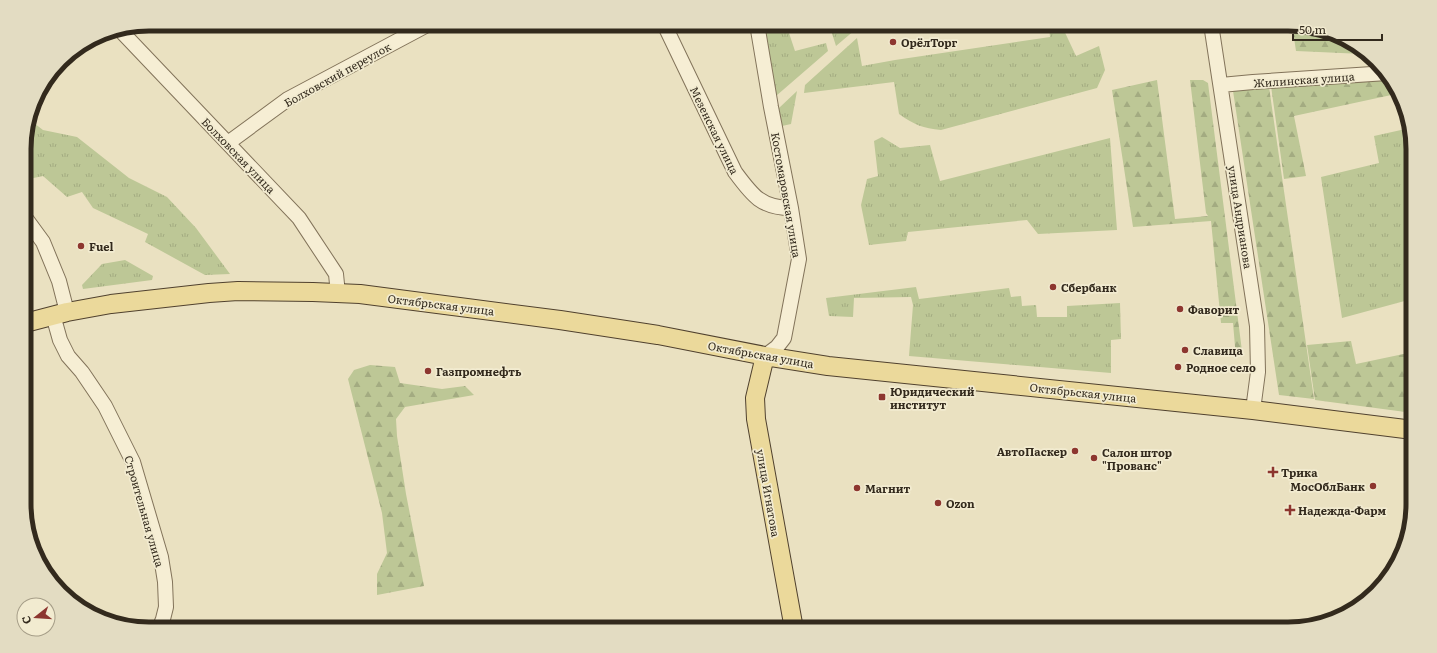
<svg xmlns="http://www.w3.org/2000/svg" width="1437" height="653" viewBox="0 0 1437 653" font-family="Literata,serif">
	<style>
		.grass { fill: url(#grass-tufts) }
		.forest { fill: url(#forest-firs) }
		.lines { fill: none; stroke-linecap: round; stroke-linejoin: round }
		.minor-casing { stroke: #82735a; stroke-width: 16 }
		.major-casing { stroke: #50412e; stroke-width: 20 }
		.minor { stroke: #f6eed4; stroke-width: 14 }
		.major { stroke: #ebd99b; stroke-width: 18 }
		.poi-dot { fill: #8d362f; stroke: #f2ebd0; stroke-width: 1.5 }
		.labels { text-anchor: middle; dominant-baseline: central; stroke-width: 3.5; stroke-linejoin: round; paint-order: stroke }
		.poi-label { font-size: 11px; font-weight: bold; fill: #332a1d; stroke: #f2ebd0; text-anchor: start }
		.street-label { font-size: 11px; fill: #332a1d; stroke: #f2ebd0 }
		.rim { fill: none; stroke: #332a1d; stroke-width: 5 }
	</style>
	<defs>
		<pattern id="grass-tufts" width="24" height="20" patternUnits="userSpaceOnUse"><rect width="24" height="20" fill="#bdc796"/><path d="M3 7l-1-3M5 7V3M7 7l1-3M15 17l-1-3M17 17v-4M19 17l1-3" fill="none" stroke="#a3ab81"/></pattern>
		<pattern id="forest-firs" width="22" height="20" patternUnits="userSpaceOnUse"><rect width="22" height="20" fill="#bdc796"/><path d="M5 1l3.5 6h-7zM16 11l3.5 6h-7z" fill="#a3ab81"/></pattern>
	</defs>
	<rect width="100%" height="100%" fill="#eae1c1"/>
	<!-- grass -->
	<path class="grass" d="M764 24H786L795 51 826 43 828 51 776 96Z
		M829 24H862L836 46Z
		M1049 24H1061L1076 56 1099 46 1105 70 1097 88 941 130C923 128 914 125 899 114L894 82 804 93 805 85 857 38 862 66 895 60 1050 37Z
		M797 91 791 124 782 126 779 108Z
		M30 120 43 130 77 137 129 178 167 197 196 228 230 274 205 275 145 242 148 234 93 208 82 192 67 197 43 176 24 180V141Z
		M1410 128 1412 133V299L1342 318 1321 177 1379 163 1374 136Z
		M882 137 900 148 930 145 940 181 1110 138 1117 230 1038 234 1027 220 908 232 906 241 869 245 861 205 867 179 878 176 874 141Z
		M125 260 153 276 152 280 83 289 82 285 102 264Z
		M916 287 919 299 1009 288 1011 297 1021 296 1022 306 1036 305 1037 317H1067V306L1120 303 1121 339 1111 340V373L909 356 913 305 911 297 854 298 853 317 829 316 826 298Z"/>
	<!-- forest -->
	<path class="forest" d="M1292 25 1336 34 1363 54 1296 51Z
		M1390 79 1396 94 1294 116 1306 176 1284 179 1271 86Z
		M1157 80 1175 219 1208 216 1206 213 1190 80H1203L1208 83 1242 351 1236 358 1233 323H1221L1211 221 1133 227 1112 90Z
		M1269 87 1314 399 1279 395 1233 91Z
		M1351 341 1356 364 1413 352V413L1315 400 1307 345Z
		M370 365 395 367 400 383 442 389 465 386 474 395 405 407 396 419 397 436 406 494 424 586 377 595V574L387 553 382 513 348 379 354 370Z"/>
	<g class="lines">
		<!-- minor casing -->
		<g class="minor-casing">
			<path id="minor" d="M664 24 735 172C752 195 761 208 791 208
				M757 24 771 107 791 208 799 259 784 338 777 347 765 356
				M1211 24 1257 326 1258 372 1253 410
				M120 30 299 218 336 274 338 294
				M1221 85 1253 82 1387 73
				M228 143 288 99 429 24
				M24 216 43 242 59 281 67 312
				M53 315 60 340 68 356 82 372 105 406 133 462 161 557 165 582 166 607 163 619 159 629"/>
		</g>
		<!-- major casing -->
		<g class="major-casing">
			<path id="major" d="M25 323 67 312 111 304 209 293 238 291 313 292 360 294 560 320 658 335 765 356 828 366 1253 410 1413 430
				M765 356 755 398 756 419 794 629"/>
		</g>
		<!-- minor -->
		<use href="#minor" class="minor"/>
		<!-- major -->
		<use href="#major" class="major"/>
	</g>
	<!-- markers -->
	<g class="poi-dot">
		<circle cx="893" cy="42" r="4"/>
		<circle cx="81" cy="246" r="4"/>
		<circle cx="1053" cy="287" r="4"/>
		<circle cx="1180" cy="309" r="4"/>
		<circle cx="1185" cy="350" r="4"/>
		<circle cx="1178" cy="367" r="4"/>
		<circle cx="428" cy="371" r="4"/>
		<rect x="878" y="393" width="8" height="8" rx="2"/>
		<circle cx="1075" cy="451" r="4"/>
		<circle cx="1094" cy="458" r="4"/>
		<path d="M1271 466h4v4h4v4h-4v4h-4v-4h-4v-4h4z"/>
		<circle cx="1373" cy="486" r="4"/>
		<circle cx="857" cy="488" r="4"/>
		<circle cx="938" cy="503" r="4"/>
		<path d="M1288 504h4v4h4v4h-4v4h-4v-4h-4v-4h4z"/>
	</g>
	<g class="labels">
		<!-- poi labels -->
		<g class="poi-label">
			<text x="901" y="42">ОрёлТорг</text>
			<text x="89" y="246">Fuel</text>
			<text x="1061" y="287">Сбербанк</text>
			<text x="1188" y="309">Фаворит</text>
			<text x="1193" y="350">Славица</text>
			<text x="1186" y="367">Родное село</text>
			<text x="436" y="371">Газпромнефть</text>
			<text x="890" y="391">Юридический<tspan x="890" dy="13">институт</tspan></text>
			<text x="1067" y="451" text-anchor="end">АвтоПаскер</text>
			<text x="1102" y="452">Салон штор<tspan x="1102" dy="13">"Прованс"</tspan></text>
			<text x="1281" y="472">Трика</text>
			<text x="1365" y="486" text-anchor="end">МосОблБанк</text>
			<text x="865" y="488">Магнит</text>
			<text x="946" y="503">Ozon</text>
			<text x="1298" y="510">Надежда-Фарм</text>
		</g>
		<!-- street labels -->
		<g class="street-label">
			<text transform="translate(337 74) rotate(-29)">Болховский переулок</text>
			<text transform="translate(1304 79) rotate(-4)">Жилинская улица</text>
			<text transform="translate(715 130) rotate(64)">Мезенская улица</text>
			<text transform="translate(239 155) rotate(46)">Болховская улица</text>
			<text transform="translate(787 195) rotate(80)">Костомаровская улица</text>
			<text transform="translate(1241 217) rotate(81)">улица Андрианова</text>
			<text transform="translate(441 304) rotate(7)">Октябрьская улица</text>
			<text transform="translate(761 354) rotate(10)">Октябрьская улица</text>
			<text transform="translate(1083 392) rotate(6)">Октябрьская улица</text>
			<text transform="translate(769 493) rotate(80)">улица Игнатова</text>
			<text transform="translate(145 511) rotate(74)">Строительная улица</text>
		</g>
	</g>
	<!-- crop -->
	<path d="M0 0H1437V653H0ZM149 31H1288A118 118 0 0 1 1406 149V504A118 118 0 0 1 1288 622H149A118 118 0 0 1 31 504V149A118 118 0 0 1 149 31Z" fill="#e3dcc2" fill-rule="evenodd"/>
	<path class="rim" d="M149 31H1288A118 118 0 0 1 1406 149V504A118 118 0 0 1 1288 622H149A118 118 0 0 1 31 504V149A118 118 0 0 1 149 31Z"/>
	<!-- north arrow -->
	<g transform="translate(36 617) rotate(253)"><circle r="19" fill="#f2ebd0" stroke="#a69e88"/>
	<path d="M0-3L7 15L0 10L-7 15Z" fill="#8d362f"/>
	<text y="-6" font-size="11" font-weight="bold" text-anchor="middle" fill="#332a1d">С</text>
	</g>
	<!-- scale -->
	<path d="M1293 34v6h89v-6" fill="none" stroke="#332a1d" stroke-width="2"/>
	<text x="1299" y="34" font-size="12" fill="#332a1d" stroke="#f2ebd0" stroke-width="3" paint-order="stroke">50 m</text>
</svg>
